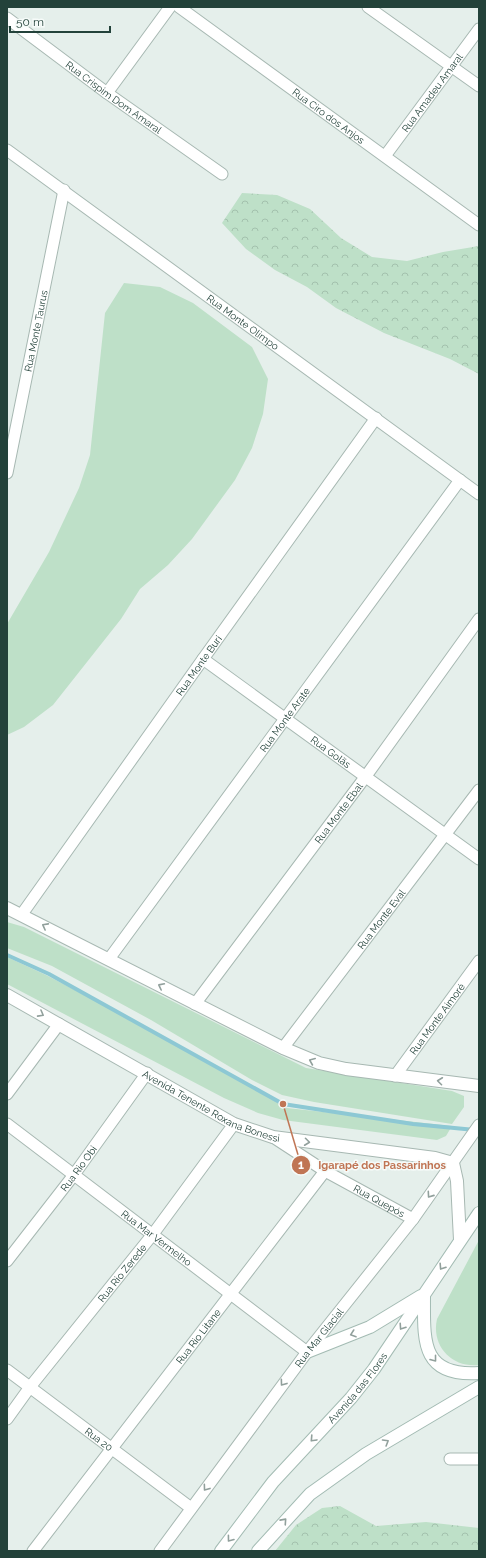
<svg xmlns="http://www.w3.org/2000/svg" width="486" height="1558" viewBox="0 0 486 1558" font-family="Raleway,sans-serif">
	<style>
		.green { fill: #bee0c8 }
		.forest { fill: url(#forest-crowns) }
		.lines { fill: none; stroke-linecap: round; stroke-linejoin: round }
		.stream { stroke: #8dc8d4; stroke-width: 4 }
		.minor-casing { stroke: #a7b8b2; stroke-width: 13 }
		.tertiary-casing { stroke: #a7b8b2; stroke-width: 14 }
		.secondary-casing { stroke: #a3bbb3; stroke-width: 14 }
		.minor { stroke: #fff; stroke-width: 11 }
		.tertiary { stroke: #fff; stroke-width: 12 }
		.secondary { stroke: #fff; stroke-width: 12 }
		.oneway { stroke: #91a09c }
		.labels { text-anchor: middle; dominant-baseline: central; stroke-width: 3; stroke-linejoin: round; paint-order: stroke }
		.street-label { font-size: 10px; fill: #23423a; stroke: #f6fbf9 }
		.leader { fill: none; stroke: #c07554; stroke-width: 1.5 }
		.callout-dot { fill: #c07554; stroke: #f6fbf9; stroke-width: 1.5 }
		.mark-label { font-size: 12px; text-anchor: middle; font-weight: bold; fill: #fff }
		.callout-label { font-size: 11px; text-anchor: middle; font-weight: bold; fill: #c07554; stroke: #f6fbf9; stroke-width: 3; stroke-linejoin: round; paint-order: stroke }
	</style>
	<defs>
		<pattern id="forest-crowns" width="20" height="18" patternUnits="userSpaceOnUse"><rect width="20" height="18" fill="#bee0c8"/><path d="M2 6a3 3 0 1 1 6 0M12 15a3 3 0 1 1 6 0" fill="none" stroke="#a3c1ad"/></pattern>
	</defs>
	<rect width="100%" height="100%" fill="#e5efeb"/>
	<!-- green -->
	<path class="green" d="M124 283 160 287 193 303 252 347 268 379 263 414 252 448 235 480 192 539 168 565 140 589 121 619 53 705 24 727 7 735V624L49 552 79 488 90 455 105 313Z
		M7 922 24 927 306 1068 452 1091 464 1096V1107L452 1124 314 1102 282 1095 252 1080 151 1020 52 966 7 948Z
		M7 957 46 975 155 1032 287 1108 452 1126 446 1136 437 1140 283 1120 258 1113 224 1098 7 984Z
		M479 1240V1365C451 1368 431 1345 437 1319Z"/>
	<!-- forest -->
	<path class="forest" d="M242 193 277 195 310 209 341 238 372 257 407 261 443 252 479 246V374L450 359 384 333 336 308 307 287 275 270 246 249 222 223Z
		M340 1506 376 1526 426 1522 479 1528V1551H275L296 1525 322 1508Z"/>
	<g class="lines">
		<!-- stream -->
		<path class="stream" d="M7 955 49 974 283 1104 413 1124 475 1130"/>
		<!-- minor casing -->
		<g class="minor-casing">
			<g id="minor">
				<path id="s1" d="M179 7 479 225"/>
				<path d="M368 7 479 86"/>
				<path id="s2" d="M7 18 107 93 222 174"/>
				<path d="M107 93 170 7"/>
				<path id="s3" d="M7 150 479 494"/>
				<path id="s4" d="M385 156 479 29"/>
				<path id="s5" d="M7 473 64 190"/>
				<path id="s6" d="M203 659 479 859"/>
				<path id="s7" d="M22 914 203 659 376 418"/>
				<path id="s8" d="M109 959 460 480"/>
				<path id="s9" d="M195 1004 366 776 479 619"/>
				<path id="s10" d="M283 1048 479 790"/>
				<path id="s11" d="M395 1076 479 961"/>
				<path d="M7 1094 59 1024"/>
				<path id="s12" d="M7 1124 307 1352"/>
				<path id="s13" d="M273 1137 325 1171 413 1219"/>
				<path id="s14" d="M7 1261 73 1176 147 1073"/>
				<path id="s15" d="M7 1370 191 1508"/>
				<path id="s16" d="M7 1419 30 1387 153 1234 234 1124"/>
				<path d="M450 1459H479"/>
				<path id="s17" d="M33 1551 325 1171"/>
				<path id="s18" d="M160 1551 307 1352 413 1219 479 1125"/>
			</g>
		</g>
		<!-- tertiary casing -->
		<g class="tertiary-casing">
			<g id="tertiary">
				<path d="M7 908 283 1048 319 1063 346 1069 479 1086"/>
				<path id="s19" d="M7 995 234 1124 273 1137 435 1158 453 1163 457 1181 460 1240"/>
			</g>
		</g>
		<!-- secondary casing -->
		<g class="secondary-casing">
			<g id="secondary">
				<path d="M424 1295C424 1340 420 1377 479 1373"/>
				<path d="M307 1352 370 1327 421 1296"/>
				<path id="s20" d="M221 1551 273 1482 351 1398 374 1369 479 1213"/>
				<path d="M258 1551 310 1494 366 1454 479 1387"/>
			</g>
		</g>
		<!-- minor -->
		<use href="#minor" class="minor"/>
		<!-- tertiary -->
		<use href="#tertiary" class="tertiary"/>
		<!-- secondary -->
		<use href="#secondary" class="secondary"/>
	</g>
	<!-- one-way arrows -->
	<defs><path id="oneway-chevron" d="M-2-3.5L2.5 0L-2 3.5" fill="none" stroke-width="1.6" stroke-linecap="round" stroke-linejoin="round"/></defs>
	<g class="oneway">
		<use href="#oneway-chevron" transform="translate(45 926) rotate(-152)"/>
		<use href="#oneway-chevron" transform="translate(161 986) rotate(-153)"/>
		<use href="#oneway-chevron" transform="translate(41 1014) rotate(29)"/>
		<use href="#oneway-chevron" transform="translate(312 1061) rotate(-157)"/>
		<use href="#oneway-chevron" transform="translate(440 1081) rotate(-173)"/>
		<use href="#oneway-chevron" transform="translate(307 1142) rotate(7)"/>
		<use href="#oneway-chevron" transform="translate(430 1195) rotate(125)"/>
		<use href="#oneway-chevron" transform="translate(442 1267) rotate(123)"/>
		<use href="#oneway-chevron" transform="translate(402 1327) rotate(124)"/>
		<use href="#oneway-chevron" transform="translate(353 1334) rotate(161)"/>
		<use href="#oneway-chevron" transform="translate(434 1359) rotate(52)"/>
		<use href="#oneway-chevron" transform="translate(283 1383) rotate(126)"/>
		<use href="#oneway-chevron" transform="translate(313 1439) rotate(133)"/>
		<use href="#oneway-chevron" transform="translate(386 1442) rotate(-31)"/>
		<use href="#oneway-chevron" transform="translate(206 1488) rotate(126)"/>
		<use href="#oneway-chevron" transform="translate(284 1521) rotate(-48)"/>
		<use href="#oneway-chevron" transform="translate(230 1539) rotate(127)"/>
	</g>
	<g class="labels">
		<!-- street labels -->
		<g class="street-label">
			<text stroke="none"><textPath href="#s4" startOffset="79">Rua Amadeu Amaral</textPath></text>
			<text stroke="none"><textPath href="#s2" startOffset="133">Rua Crispim Dom Amaral</textPath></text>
			<text stroke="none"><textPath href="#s1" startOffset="185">Rua Ciro dos Anjos</textPath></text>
			<text stroke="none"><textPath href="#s3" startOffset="292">Rua Monte Olimpo</textPath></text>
			<text stroke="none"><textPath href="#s5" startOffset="145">Rua Monte Taurus</textPath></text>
			<text stroke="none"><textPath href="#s7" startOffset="305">Rua Monte Buri</textPath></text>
			<text stroke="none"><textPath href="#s8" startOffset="297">Rua Monte Arate</textPath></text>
			<text stroke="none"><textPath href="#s6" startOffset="158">Rua Golãs</textPath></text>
			<text stroke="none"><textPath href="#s9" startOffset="239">Rua Monte Ebal</textPath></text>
			<text stroke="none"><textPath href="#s10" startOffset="162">Rua Monte Eval</textPath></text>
			<text stroke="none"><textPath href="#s11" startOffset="71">Rua Monte Aimoré</textPath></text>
			<text stroke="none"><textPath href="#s19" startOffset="233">Avenida Tenente Roxana Bonessi</textPath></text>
			<text stroke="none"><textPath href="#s14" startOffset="117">Rua Rio Obi</textPath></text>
			<text stroke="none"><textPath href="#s13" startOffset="124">Rua Quepós</textPath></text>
			<text stroke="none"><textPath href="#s12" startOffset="188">Rua Mar Vermelho</textPath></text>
			<text stroke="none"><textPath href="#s16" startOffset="186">Rua Rio Zerede</textPath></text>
			<text stroke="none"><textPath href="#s17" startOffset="271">Rua Rio Litane</textPath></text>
			<text stroke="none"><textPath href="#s18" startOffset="266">Rua Mar Glacial</textPath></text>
			<text stroke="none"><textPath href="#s20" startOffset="213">Avenida das Flores</textPath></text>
			<text stroke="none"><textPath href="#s15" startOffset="115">Rua 20</textPath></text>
		</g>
	</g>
	<!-- callouts -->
	<path class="leader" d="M283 1104L301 1165"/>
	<g class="callout-dot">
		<circle cx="283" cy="1104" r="4"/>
		<circle cx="301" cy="1165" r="10"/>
	</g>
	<g class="mark-label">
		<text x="301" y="1169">1</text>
	</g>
	<g class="callout-label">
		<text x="382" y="1169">Igarapé dos Passarinhos</text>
	</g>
	<!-- border -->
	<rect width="486" height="1558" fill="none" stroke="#23423a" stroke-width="16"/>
	<!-- scale -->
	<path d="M10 26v6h100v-6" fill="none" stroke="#23423a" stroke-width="2"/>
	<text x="16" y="26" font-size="12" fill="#23423a" stroke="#f6fbf9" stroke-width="3" paint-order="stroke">50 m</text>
</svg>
